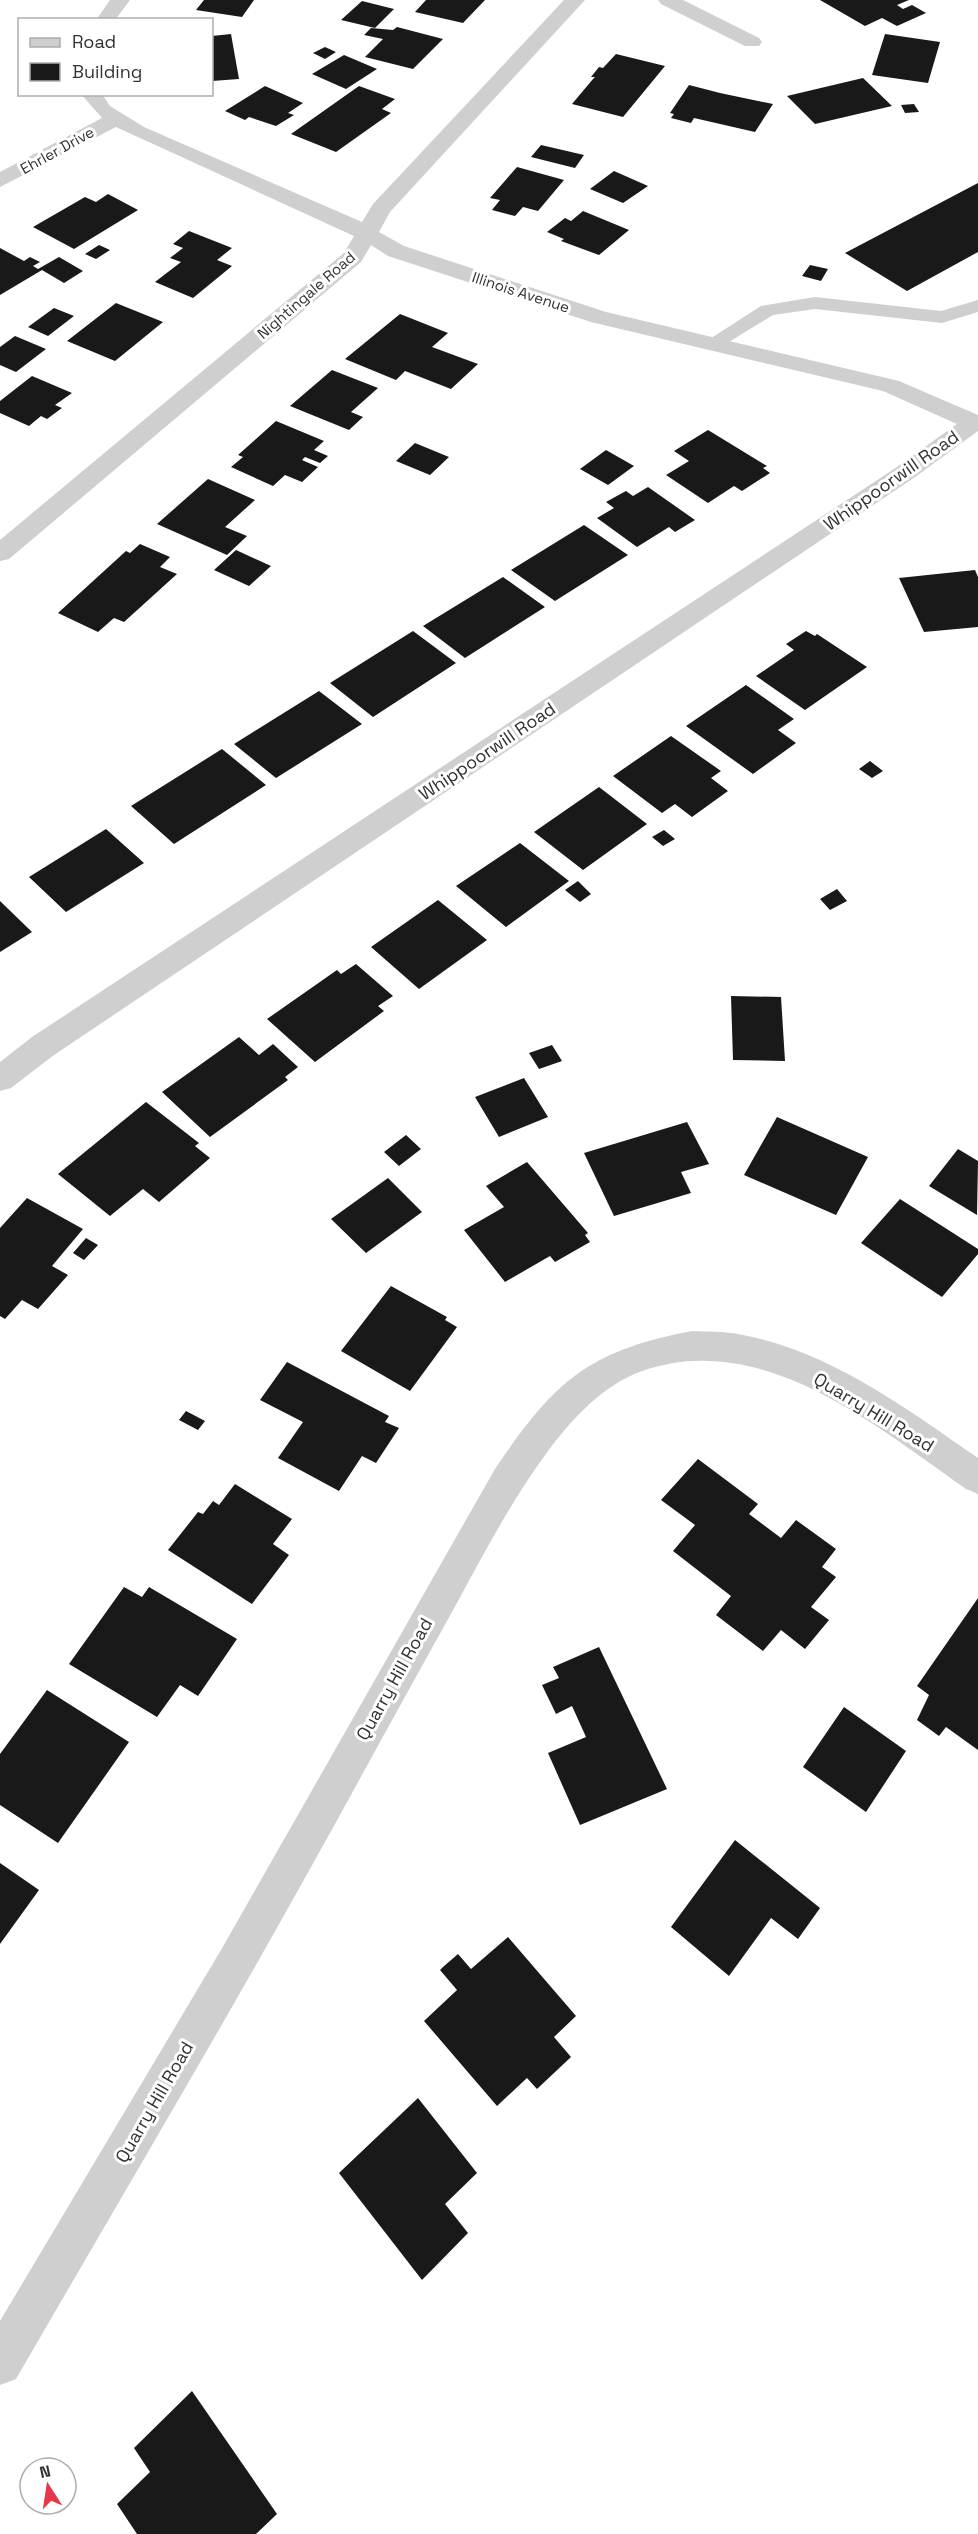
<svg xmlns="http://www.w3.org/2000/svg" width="978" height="2534" viewBox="0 0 978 2534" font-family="'Space Grotesk',sans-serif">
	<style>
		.building { fill: #191919 }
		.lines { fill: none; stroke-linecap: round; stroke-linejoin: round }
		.service { fill: #cfcfcf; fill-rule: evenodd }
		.minor { fill: #cfcfcf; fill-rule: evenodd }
		.labels { text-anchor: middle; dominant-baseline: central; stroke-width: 6; stroke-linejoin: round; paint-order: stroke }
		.far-street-label { font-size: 15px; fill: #323232; stroke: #fff }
		.street-label { font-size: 18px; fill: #323232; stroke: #fff }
	</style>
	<rect width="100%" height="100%" fill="#fff"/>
	<!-- building -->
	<path class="building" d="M204 0H254L242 17 196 10Z
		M426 0H485L463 23 415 12Z
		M820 0H909L897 5 903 9 912 5 926 13 897 26 882 18 865 26Z
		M362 1 394 9 375 28 341 20Z
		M397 27 443 39 413 69 365 57 383 39 364 35 371 28 393 30Z
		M231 34 239 79 212 81V36Z
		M885 34 940 42 928 83 872 75Z
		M325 47 336 52 325 59 313 53Z
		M616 54 665 66 623 117 572 104 593 79 595 77H591L599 67 603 68Z
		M344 55 377 69 346 89 312 74Z
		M863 78 892 106 815 124 787 96Z
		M689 85 720 93 773 104 755 132 694 118 691 123 671 118 674 114 670 113Z
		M265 86 303 103 288 113 294 115 276 126 249 117 245 120 225 111Z
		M359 86 395 99 382 109 391 113 336 152 291 134Z
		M914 104 919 112 905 113 901 105Z
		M541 145 584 155 575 168 531 157Z
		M517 167 564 180 538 211 523 207 515 216 492 210 500 200 490 198Z
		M614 171 648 186 623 203 590 189Z
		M978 183V252L907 291 845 253Z
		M108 194 138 210 74 249 33 227 85 197 96 202Z
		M583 211 629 230 599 255 561 241 564 239 547 232 565 218 571 221Z
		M189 231 232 248 217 260 232 266 193 298 155 282 181 262 170 258 183 248 173 244Z
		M99 245 110 250 96 259 85 254Z
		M0 248 24 261 30 257 40 262 33 266 38 269 59 257 83 271 64 283 42 270 0 295Z
		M810 265 828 269 821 281 802 276Z
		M116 303 163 322 115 361 67 341Z
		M54 308 74 316 48 336 28 327Z
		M400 314 448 333 432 347 478 364 451 389 405 371 396 380 345 359Z
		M15 336 46 349 16 372 0 365V347Z
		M332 370 378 388 351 412 363 417 349 430 290 406Z
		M32 376 72 393 55 405 62 408 47 419 41 416 29 426 0 413V401Z
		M276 421 324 441 314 450 328 456 320 463 305 457 302 460 318 467 302 482 285 475 273 486 231 467 243 457 238 455Z
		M708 430 767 466 763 468 770 473 742 491 734 486 708 503 666 475 689 461 674 451Z
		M415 443 449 457 430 475 396 461Z
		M606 450 634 466 608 485 580 469Z
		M208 479 255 500 225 527 247 536 227 555 157 524Z
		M648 487 695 520 675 532 669 527 637 547 597 518 614 508 606 502 615 497 626 491 633 496Z
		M584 525 628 555 555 601 511 570Z
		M140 544 170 557 160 567 177 574 124 622 114 618 98 632 58 613 126 551 130 553Z
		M236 550 271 566 249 586 214 570Z
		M975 570 978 577V627L924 632 899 578Z
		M503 577 545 607 465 658 423 626Z
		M413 631 456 663 373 717 330 683Z
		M806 631 815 636 817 634 867 667 805 710 756 676 794 650 786 644Z
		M746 685 794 719 778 730 796 743 753 774 686 726Z
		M319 691 362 724 276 778 234 744Z
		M671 736 721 771 711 778 728 791 692 817 675 804 662 813 613 776Z
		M222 749 266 785 174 844 131 806Z
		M870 761 883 771 872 778 859 769Z
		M599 787 647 824 583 870 534 832Z
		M106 829 144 863 66 912 29 877Z
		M664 830 675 839 663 846 652 837Z
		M520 843 569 881 506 927 456 886Z
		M578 881 591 894 580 902 565 890Z
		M837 889 847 901 830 910 820 899Z
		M438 900 487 940 419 989 371 947Z
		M0 901 32 932 0 952Z
		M356 964 393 996 378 1006 384 1011 315 1062 267 1019 337 970 341 974Z
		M731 996 781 997 785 1061 733 1060Z
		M239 1037 259 1055 273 1044 298 1067 285 1077 288 1080 210 1137 162 1092Z
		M552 1045 562 1061 539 1069 529 1053Z
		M524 1078 548 1117 499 1137 475 1097Z
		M146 1102 199 1143 195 1146 210 1158 159 1202 143 1189 110 1216 58 1174Z
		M777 1117 868 1157 836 1215 744 1175Z
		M687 1122 709 1164 681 1172 691 1193 614 1216 584 1153Z
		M406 1135 421 1149 399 1166 384 1152Z
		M958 1149 978 1161 977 1215 929 1186Z
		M527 1162 588 1233 585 1235 590 1242 555 1262 550 1256 505 1282 464 1230 504 1207 486 1186Z
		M388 1178 422 1212 366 1253 331 1219Z
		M27 1198 83 1229 52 1266 68 1275 38 1309 22 1300 5 1319 0 1316V1228Z
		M900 1199 978 1249V1254L942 1297 861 1243Z
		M86 1238 98 1245 84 1260 73 1253Z
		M391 1286 447 1317 445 1320 457 1327 410 1391 341 1351Z
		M287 1362 389 1416 385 1422 399 1428 376 1463 362 1456 339 1491 278 1458 303 1422 260 1400Z
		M186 1411 205 1421 198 1430 179 1420Z
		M698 1459 758 1504 749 1514 781 1538 796 1520 836 1549 822 1567 836 1577 811 1607 829 1620 805 1649 781 1630 763 1651 716 1615 731 1596 673 1551 695 1525 661 1500Z
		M235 1484 292 1519 273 1544 289 1555 252 1604 168 1550 198 1512 203 1514 213 1501 219 1505Z
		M124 1587 142 1597 149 1587 237 1639 198 1696 180 1685 157 1717 69 1664Z
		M978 1598V1750L946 1727 939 1736 917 1720 929 1695 917 1686Z
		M599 1647 667 1789 580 1825 548 1753 586 1737 572 1706 556 1714 542 1685 559 1678 553 1667Z
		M47 1690 129 1742 58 1843 0 1805V1754Z
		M844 1707 906 1751 866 1812 803 1767Z
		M735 1840 820 1908 798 1939 771 1918 729 1976 671 1927Z
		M0 1863 39 1890 0 1944Z
		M508 1937 576 2016 554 2037 571 2057 537 2089 527 2078 497 2106 424 2021 457 1990 440 1970 443 1967 458 1954 471 1969Z
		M418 2098 477 2173 445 2204 468 2233 422 2280 339 2173Z
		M192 2391 277 2514 256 2534H137L117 2504 150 2472 134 2448Z"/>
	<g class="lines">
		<!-- service -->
		<path class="service" d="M815 297 941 311 978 300V312L942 323 815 309 773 315 719 348H705L702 344 761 306Z"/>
		<!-- minor -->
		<path class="minor" d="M110 0H130L115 20H96Z
			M564 0H585L390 212 379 232 404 246 606 312 899 381 978 415V431L915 477 54 1055 11 1088 0 1091V1062L32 1037 897 467 957 424 883 391 591 322 388 256 371 245 361 262 9 559 0 561V540L344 253 354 236 116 127 0 187V172L102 118 81 94H102L110 106 144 127 362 222 373 204Z
			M658 0H683L759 38 762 42 759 46H745L661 4Z
			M692 1331C707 1332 723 1331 738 1334 828 1350 904 1407 978 1458V1494L966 1489C874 1425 762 1329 642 1371 603 1385 572 1419 548 1451 511 1501 482 1557 452 1612 413 1682 374 1753 335 1824 232 2011 123 2194 16 2379L0 2385V2321L221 1950 495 1469C554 1382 587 1351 692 1331Z"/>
	</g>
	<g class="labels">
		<!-- far-street labels -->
		<g class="far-street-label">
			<text transform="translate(57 150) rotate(-29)">Ehrler Drive</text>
			<text transform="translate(521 292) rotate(18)">Illinois Avenue</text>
			<text transform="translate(306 295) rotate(-41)">Nightingale Road</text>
		</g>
		<!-- street labels -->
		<g class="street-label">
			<text transform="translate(891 480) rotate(-35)">Whippoorwill Road</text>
			<text transform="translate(487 751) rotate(-34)">Whippoorwill Road</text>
			<text transform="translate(874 1412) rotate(31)">Quarry Hill Road</text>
			<text transform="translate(394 1679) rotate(-61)">Quarry Hill Road</text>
			<text transform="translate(154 2102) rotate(-60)">Quarry Hill Road</text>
		</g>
	</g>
	<!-- legend -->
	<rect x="18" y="18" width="195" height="78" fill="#ffffff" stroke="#adadad" stroke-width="1.5"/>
	<rect x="30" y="38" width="30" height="9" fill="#cfcfcf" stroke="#adadad" stroke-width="1.5"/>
	<text x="72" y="48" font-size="18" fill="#323232">Road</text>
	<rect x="30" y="63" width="30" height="18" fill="#191919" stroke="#adadad" stroke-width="1.5"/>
	<text x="72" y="78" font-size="18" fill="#323232">Building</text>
	<!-- north arrow -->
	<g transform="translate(48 2486) rotate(348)"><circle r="28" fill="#ffffff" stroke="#adadad" stroke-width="1.5"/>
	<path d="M0-4.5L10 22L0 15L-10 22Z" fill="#e53848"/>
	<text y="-9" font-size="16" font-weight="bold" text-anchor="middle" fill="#323232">N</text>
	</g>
</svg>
